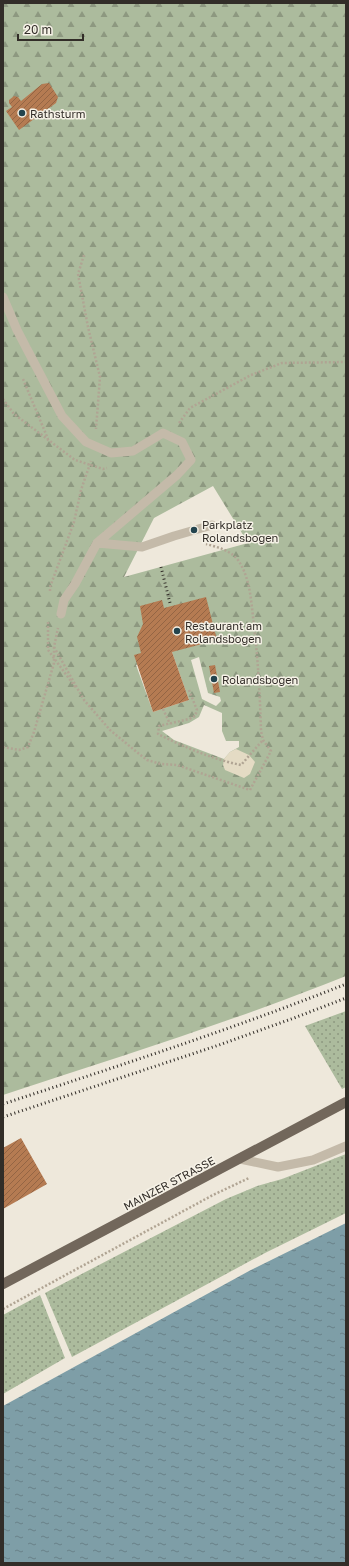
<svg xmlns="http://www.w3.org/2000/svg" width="349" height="1566" viewBox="0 0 349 1566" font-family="'Golos Text',sans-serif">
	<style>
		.grass { fill: url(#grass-dots) }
		.forest { fill: url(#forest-firs); fill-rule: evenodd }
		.plaza { fill: #e4dbc4 }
		.water { fill: url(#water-ripples) }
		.building { fill: url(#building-hatch) }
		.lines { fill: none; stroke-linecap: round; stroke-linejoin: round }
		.path { stroke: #b0a493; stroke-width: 2.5; stroke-dasharray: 2 2; stroke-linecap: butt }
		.service { stroke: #c4baa9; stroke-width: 9 }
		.primary { stroke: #72675b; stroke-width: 10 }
		.rail { stroke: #322d28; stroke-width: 3; stroke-dasharray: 1 3; stroke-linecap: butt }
		.poi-dot { fill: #23444e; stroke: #f6f2e7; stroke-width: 1.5 }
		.labels { text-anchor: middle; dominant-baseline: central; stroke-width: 3; stroke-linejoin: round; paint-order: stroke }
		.poi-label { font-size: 11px; fill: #322d28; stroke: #f6f2e7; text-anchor: start }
		.street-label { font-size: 11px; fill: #322d28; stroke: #f6f2e7 }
	</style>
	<defs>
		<pattern id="grass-dots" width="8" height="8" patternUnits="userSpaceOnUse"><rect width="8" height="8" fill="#acbb9d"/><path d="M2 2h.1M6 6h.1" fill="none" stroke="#8d9880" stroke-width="1.8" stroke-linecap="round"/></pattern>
		<pattern id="forest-firs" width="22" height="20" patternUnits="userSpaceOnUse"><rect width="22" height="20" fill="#acbb9d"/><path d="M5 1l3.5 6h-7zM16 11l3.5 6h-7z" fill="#8d9880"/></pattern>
		<pattern id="water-ripples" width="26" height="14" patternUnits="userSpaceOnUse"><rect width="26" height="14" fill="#7e9ea7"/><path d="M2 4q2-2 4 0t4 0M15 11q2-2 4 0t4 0" fill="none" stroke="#688188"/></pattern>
		<pattern id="building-hatch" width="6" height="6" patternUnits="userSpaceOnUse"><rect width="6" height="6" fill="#b57b52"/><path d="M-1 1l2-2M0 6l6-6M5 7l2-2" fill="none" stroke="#946544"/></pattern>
	</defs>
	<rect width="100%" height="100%" fill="#eee8db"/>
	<!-- grass -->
	<path class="grass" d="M346 1011V1087L342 1089 305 1026Z
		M346 1154V1213L265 1253 72 1357 45 1293 226 1199 257 1186 282 1179Z
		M40 1295 65 1358 3 1394V1315Z"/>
	<!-- forest -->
	<path class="forest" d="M3 3H346V976C234 1021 118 1057 3 1095ZM213 486 248 543 124 577 154 518ZM172 652 189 700 153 712 136 665ZM199 657 208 693 220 697 221 701 216 706 202 699 191 660ZM204 705 222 713V731L226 741H239V747L230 752 224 759 174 740 162 731 189 723 199 717Z"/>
	<!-- plaza -->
	<path class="plaza" d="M236 749 249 755 255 762 250 774 244 778 225 770 223 765 224 759 230 752Z"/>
	<!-- water -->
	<path class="water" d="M346 1223V1563H3V1406L249 1271Z"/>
	<!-- building -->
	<path class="building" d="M49 83 58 97 56 103 19 130 6 111 12 107 9 103V100L14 96 18 97 21 101 42 84Z
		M206 597 217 640 172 652 189 700 153 712 134 655 141 653 137 637 143 624 140 606 162 600 164 608Z
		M215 665 220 692 214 693 209 666Z
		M21 1138 47 1184 3 1209V1148Z"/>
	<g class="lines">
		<!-- path -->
		<path class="path" d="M84 255 78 274 88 327 100 377 96 429
			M23 379 48 439
			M3 399 14 414 75 460 103 469 107 468
			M179 423 190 408 251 375 282 363 346 362
			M50 591V587L74 522 81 490 91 461
			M48 622V650L76 688
			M54 647 84 700 110 730 138 753 147 760 161 764 177 765 250 790 271 751 263 740 261 731C260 696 258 660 254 625 251 603 251 579 238 560 230 550 217 547 206 544
			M189 690 197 710 195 716 189 719 159 726 158 734C184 747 212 759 241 765L263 740
			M163 709 170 724
			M3 747 19 750 28 747 34 732 54 663V647L58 628
			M3 1309 213 1195 249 1178"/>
		<!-- service -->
		<path class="service" d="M3 297 17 330 62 416 86 442 111 453 133 451 163 433 182 442 191 460 177 475 97 543 75 584 64 600 61 614
			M97 543 142 547 174 536 212 525
			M240 1159 278 1167 313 1160 346 1146"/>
		<!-- primary -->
		<path class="primary" d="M3 1284 346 1102"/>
		<!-- rail -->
		<path class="rail" d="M161 567 170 603
			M3 1104C118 1066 233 1029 346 984
			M3 1117 219 1045 294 1018 346 998"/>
	</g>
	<!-- markers -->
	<g class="poi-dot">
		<circle cx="22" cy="113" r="4"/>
		<circle cx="194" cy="530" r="4"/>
		<circle cx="177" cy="631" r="4"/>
		<circle cx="214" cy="679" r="4"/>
	</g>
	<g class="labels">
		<!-- poi labels -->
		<g class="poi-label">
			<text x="30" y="113">Rathsturm</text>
			<text x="202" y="524">Parkplatz<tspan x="202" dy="13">Rolandsbogen</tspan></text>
			<text x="185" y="625">Restaurant am<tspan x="185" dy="13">Rolandsbogen</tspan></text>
			<text x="222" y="679">Rolandsbogen</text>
		</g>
		<!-- street labels -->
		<g class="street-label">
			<text transform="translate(169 1183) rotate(-28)">MAINZER STRASSE</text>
		</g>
	</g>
	<!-- border -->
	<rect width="349" height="1566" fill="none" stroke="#322d28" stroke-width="8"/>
	<!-- scale -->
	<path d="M18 34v6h65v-6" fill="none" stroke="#322d28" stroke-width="2"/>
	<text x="24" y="34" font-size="12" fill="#322d28" stroke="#f6f2e7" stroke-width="3" paint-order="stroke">20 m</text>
</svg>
